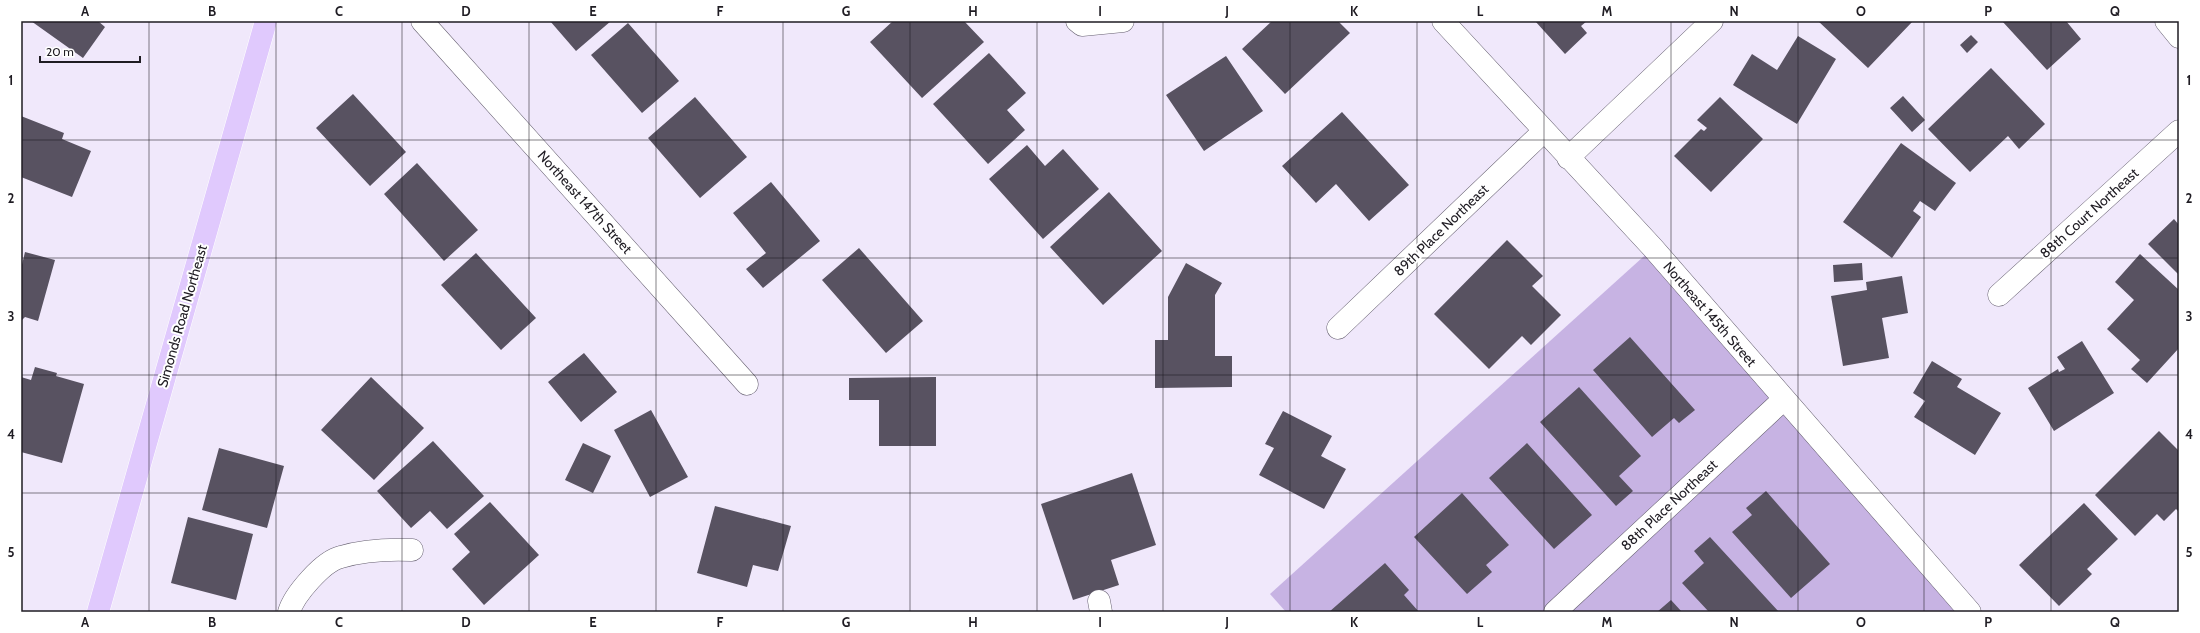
<svg xmlns="http://www.w3.org/2000/svg" width="2200" height="633" viewBox="0 0 2200 633" font-family="Cabin,sans-serif">
	<style>
		.green { fill: #c7b3e3 }
		.building { fill: #585261 }
		.lines { fill: none; stroke-linecap: round; stroke-linejoin: round }
		.minor-casing { stroke: #666070; stroke-width: 23 }
		.major-casing { stroke: #fff; stroke-width: 23 }
		.minor { stroke: #fff; stroke-width: 22 }
		.major { stroke: #e0c9fd; stroke-width: 22 }
		.grid { fill: none; stroke: #1f1c23; stroke-width: 1; stroke-opacity: 0.55 }
		.labels { text-anchor: middle; dominant-baseline: central; stroke-width: 4; stroke-linejoin: round; paint-order: stroke }
		.street-label { font-size: 14px; fill: #1f1c23; stroke: #fff }
		.neatline { fill: none; stroke: #1f1c23; stroke-width: 1.5 }
		.grid-label { font-size: 13px; text-anchor: middle; font-weight: bold; fill: #1f1c23 }
	</style>
	<rect width="100%" height="100%" fill="#f0e8fb"/>
	<!-- green -->
	<path class="green" d="M1653 248 1965 612H1286L1270 594Z"/>
	<!-- building -->
	<path class="building" d="M31 21H98L105 27 83 58Z
		M550 21H611L576 51Z
		M893 21H964L984 42 922 98 870 42Z
		M1272 21H1338L1350 33 1285 94 1242 49Z
		M1535 21H1587L1581 26 1587 33 1565 54Z
		M1818 21H1913L1868 68Z
		M2002 21H2066L2081 39 2047 70Z
		M628 23 679 81 642 113 591 55Z
		M1971 35 1978 42 1967 53 1960 45Z
		M1798 36 1836 59 1797 124 1733 85 1752 54 1777 70Z
		M989 53 1026 93 1007 110 1025 130 988 164 933 104Z
		M1226 56 1263 111 1204 151 1166 95Z
		M1991 68 2045 124 2019 149 2008 136 1970 172 1928 129Z
		M353 94 406 152 370 186 316 128Z
		M1903 96 1925 120 1912 132 1890 108Z
		M695 97 747 157 700 198 648 138Z
		M1720 97 1763 139 1711 192 1674 156 1701 129 1704 131 1707 128 1697 120Z
		M1342 112 1409 185 1369 221 1336 184 1316 203 1282 166Z
		M21 116 64 133 62 139 91 151 72 197 21 177Z
		M1901 143 1956 183 1935 211 1920 201 1913 211 1921 217 1892 258 1843 222Z
		M1027 145 1045 166 1063 149 1099 189 1043 239 989 179Z
		M417 163 478 230 444 261 384 194Z
		M771 182 820 241 763 288 746 269 766 253 733 213Z
		M1109 192 1162 251 1103 305 1050 247Z
		M2174 219 2179 225V275L2148 244Z
		M1507 240 1543 276 1532 286 1561 315 1531 345 1522 336 1489 369 1434 314Z
		M859 248 923 321 886 353 822 280Z
		M25 252 55 260 38 321 25 317 21 321V269Z
		M476 253 536 318 501 350 441 285Z
		M2140 254 2179 290V348L2147 383 2131 369 2140 360 2107 329 2134 300 2115 282Z
		M1186 263 1222 283 1215 295V356H1232V387L1155 388V340H1168V297Z
		M1862 263 1863 280 1834 282 1833 265Z
		M1902 276 1908 313 1882 318 1889 358 1843 366 1831 296 1867 290 1866 282Z
		M1630 337 1695 410 1679 423 1674 418 1652 437 1593 370Z
		M2082 341 2114 393 2054 431 2028 388 2058 369 2059 372 2065 369 2057 357Z
		M584 353 617 392 581 422 548 382Z
		M1932 361 1962 379 1957 387 2001 413 1975 455 1914 417 1925 401 1913 393Z
		M35 367 57 373 56 376 84 384 62 463 21 452V377L31 380Z
		M371 377 424 428 374 480 321 430Z
		M936 377V446H879V400H849V378Z
		M1579 387 1641 456 1619 476 1633 491 1616 506 1540 422Z
		M651 410 688 477 650 497 614 430Z
		M1283 411 1332 436 1321 456 1346 469 1324 509 1259 475 1274 448 1265 444Z
		M2159 431 2179 451V512L2176 509 2164 521 2157 514 2135 536 2095 495Z
		M433 441 484 496 447 529 430 511 411 528 377 491Z
		M583 443 611 456 593 493 565 480Z
		M1527 443 1592 515 1554 549 1489 478Z
		M219 448 284 466 267 528 202 510Z
		M1132 473 1156 545 1111 560 1119 585 1073 600 1041 504Z
		M1766 491 1830 564 1791 598 1732 532 1752 515 1746 508Z
		M1462 493 1509 545 1486 565 1492 572 1467 594 1414 537Z
		M490 502 539 555 484 605 452 569 470 552 454 534Z
		M2084 503 2118 539 2087 569 2092 574 2059 606 2019 565Z
		M715 506 791 526 778 571 753 565 747 587 697 573Z
		M188 517 253 534 236 600 171 583Z
		M1710 537 1779 612H1709L1682 583 1704 563 1694 551Z
		M1385 563 1409 590 1404 595 1419 612H1329Z
		M1671 600 1682 612H1657Z"/>
	<g class="lines">
		<!-- minor casing -->
		<g class="minor-casing">
			<path id="minor" d="M422 21 747 384
				M1077 21 1082 25 1123 21
				M1443 21 1653 248 1970 612
				M2166 21 2179 37
				M1568 158 1712 21
				M1999 295 2179 131
				M1338 328 1544 131
				M1099 601 1101 612
				M289 612C294 595 323 561 341 557 364 550 388 549 412 550
				M1555 612 1784 399"/>
		</g>
		<!-- major casing -->
		<g class="major-casing">
			<path id="major" d="M98 612 266 21"/>
		</g>
		<!-- minor -->
		<use href="#minor" class="minor"/>
		<!-- major -->
		<use href="#major" class="major"/>
	</g>
	<!-- grid -->
	<path class="grid" d="M149 21V612M276 21V612M402 21V612M529 21V612M656 21V612M783 21V612M910 21V612M1037 21V612M1163 21V612M1290 21V612M1417 21V612M1544 21V612M1671 21V612M1798 21V612M1924 21V612M2051 21V612M21 140H2179M21 258H2179M21 375H2179M21 493H2179"/>
	<g class="labels">
		<!-- street labels -->
		<g class="street-label">
			<text transform="translate(585 202) rotate(48)">Northeast 147th Street</text>
			<text transform="translate(2089 213) rotate(-42)">88th Court Northeast</text>
			<text transform="translate(1441 230) rotate(-44)">89th Place Northeast</text>
			<text transform="translate(1710 314) rotate(49)">Northeast 145th Street</text>
			<text transform="translate(182 316) rotate(-74)">Simonds Road Northeast</text>
			<text transform="translate(1669 505) rotate(-43)">88th Place Northeast</text>
		</g>
	</g>
	<!-- border -->
	<rect width="2200" height="633" fill="none" stroke="#ffffff" stroke-width="44"/>
	<!-- scale -->
	<path d="M40 56v6h100v-6" fill="none" stroke="#1f1c23" stroke-width="2"/>
	<text x="46" y="56" font-size="12" fill="#1f1c23" stroke="#ffffff" stroke-width="3" paint-order="stroke">20 m</text>
	<rect x="22" y="22" width="2156" height="589" class="neatline"/>
	<g class="grid-label">
		<text x="85" y="16">A</text>
		<text x="212" y="16">B</text>
		<text x="339" y="16">C</text>
		<text x="466" y="16">D</text>
		<text x="593" y="16">E</text>
		<text x="720" y="16">F</text>
		<text x="846" y="16">G</text>
		<text x="973" y="16">H</text>
		<text x="1100" y="16">I</text>
		<text x="1227" y="16">J</text>
		<text x="1354" y="16">K</text>
		<text x="1480" y="16">L</text>
		<text x="1607" y="16">M</text>
		<text x="1734" y="16">N</text>
		<text x="1861" y="16">O</text>
		<text x="1988" y="16">P</text>
		<text x="2115" y="16">Q</text>
		<text x="11" y="85">1</text>
		<text x="2189" y="85">1</text>
		<text x="11" y="203">2</text>
		<text x="2189" y="203">2</text>
		<text x="11" y="321">3</text>
		<text x="2189" y="321">3</text>
		<text x="11" y="439">4</text>
		<text x="2189" y="439">4</text>
		<text x="11" y="557">5</text>
		<text x="2189" y="557">5</text>
		<text x="85" y="627">A</text>
		<text x="212" y="627">B</text>
		<text x="339" y="627">C</text>
		<text x="466" y="627">D</text>
		<text x="593" y="627">E</text>
		<text x="720" y="627">F</text>
		<text x="846" y="627">G</text>
		<text x="973" y="627">H</text>
		<text x="1100" y="627">I</text>
		<text x="1227" y="627">J</text>
		<text x="1354" y="627">K</text>
		<text x="1480" y="627">L</text>
		<text x="1607" y="627">M</text>
		<text x="1734" y="627">N</text>
		<text x="1861" y="627">O</text>
		<text x="1988" y="627">P</text>
		<text x="2115" y="627">Q</text>
	</g>
</svg>
